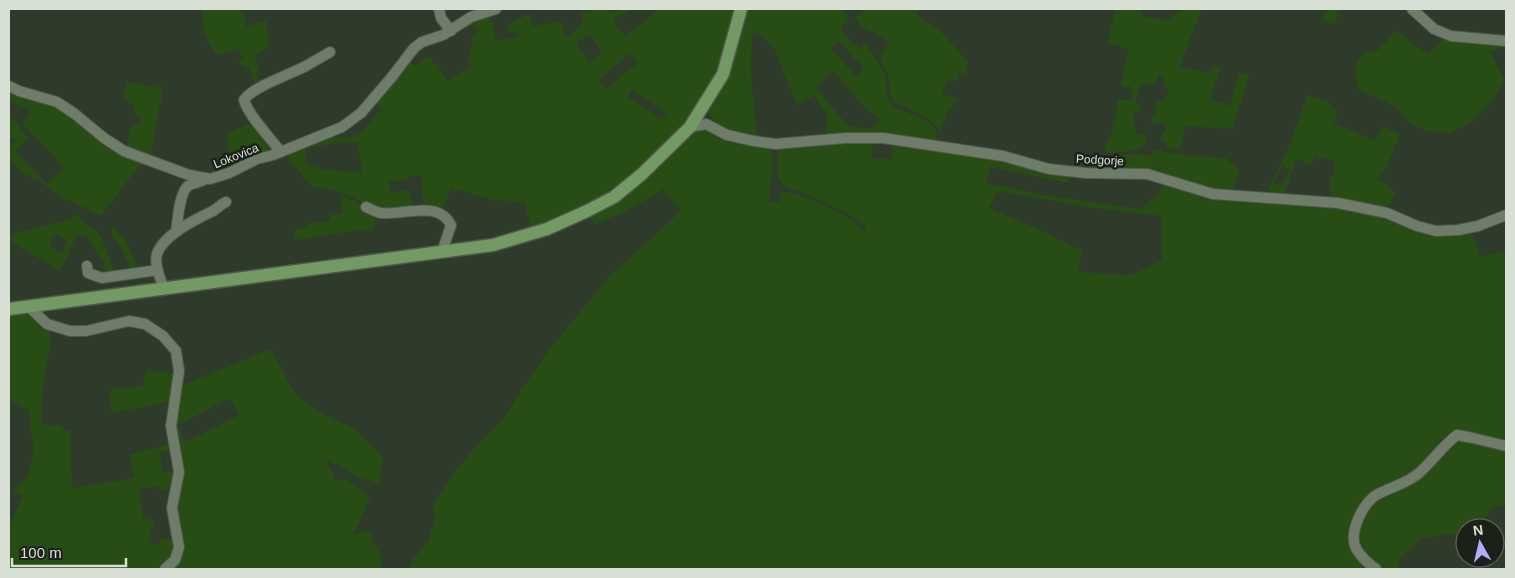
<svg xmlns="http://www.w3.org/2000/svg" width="1515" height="578" viewBox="0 0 1515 578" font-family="Helvetica,sans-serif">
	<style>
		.green { fill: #274d15; fill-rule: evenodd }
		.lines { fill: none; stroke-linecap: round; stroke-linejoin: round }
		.minor-casing { stroke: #4d574a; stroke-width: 12 }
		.major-casing { stroke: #4d574a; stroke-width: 15 }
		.minor { stroke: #6e7c69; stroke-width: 10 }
		.major { stroke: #739a64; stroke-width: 12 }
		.labels { text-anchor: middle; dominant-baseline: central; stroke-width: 5; stroke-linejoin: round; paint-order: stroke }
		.street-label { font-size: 12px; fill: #d8e0d6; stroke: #1b2019 }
	</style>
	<rect width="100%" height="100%" fill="#2f3b2a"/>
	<!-- green -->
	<path class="green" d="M202 9H243L246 27 266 20 269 46 267 49 254 56 260 70 256 73 260 82 256 85 249 68 237 63 244 60 238 48 217 55 204 34Z
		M594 9H610L613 13 619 9H632L613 20 625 37 656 12 653 9H736L720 63 699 104 689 119 660 148 645 168 608 195 532 229 524 202 493 200 470 193 460 191 451 188 443 208 424 204 421 175 407 177V180L389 182 390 193 409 190 414 209 399 211 371 207 355 198 340 192 312 186 290 161 288 156 289 152 330 136 339 138 350 137 360 134 381 109 375 103 406 64 409 63 416 65 430 56 435 65 437 63 447 81 472 67 467 59 472 54 469 48 473 45 471 40 473 36 478 32 474 25 464 29 462 25 489 14 496 40 519 36 518 32 508 33 507 26 510 23 529 14 533 26 561 21 565 37 568 38 583 23 582 13ZM590 34 602 53 589 63 576 43ZM630 53 637 63 606 89 599 80ZM632 90 666 113V114L662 119 628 97ZM341 142H357L362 172 324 170 305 163 306 148Z
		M747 9H843L849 20 840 28 847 38 860 50 865 42C870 51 882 66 885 75 887 85 884 98 892 105 906 116 939 117 937 141L892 135 864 133 825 135 828 117 815 95 797 105 774 48 758 32 752 34 751 67 752 88 757 139C739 133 711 131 709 108L731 73ZM839 41 863 68 856 76 830 48ZM834 70 859 102 879 119V122L874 128C867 128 858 129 850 126 847 125 820 94 816 88Z
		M861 9H917V15L941 32 968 62 965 75 958 73 956 81H946L942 94 958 99 947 114 940 132 934 123 920 114 895 102 891 97 888 74 880 58 889 41 877 34 861 27 855 17 862 12Z
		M1115 9H1134L1141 10 1142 16 1170 21 1180 9H1202L1179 67 1210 73 1214 65 1221 68 1210 99 1230 106 1239 73 1249 75 1232 129 1186 126 1179 150 1166 148 1167 143 1161 141V136L1166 129 1164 123 1152 124 1151 115 1156 113 1155 102 1163 101 1169 89 1163 85 1164 81 1162 75 1158 76 1157 83 1139 86V94L1134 98 1142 111 1133 113 1136 135 1145 134 1147 141C1140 153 1121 151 1107 153L1105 150V148L1113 130 1112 123 1115 122 1118 100H1132L1131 86 1122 87 1121 83 1129 49 1108 43Z
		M1323 9H1349L1340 11 1334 24 1322 20 1325 10Z
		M1397 30 1414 45 1429 54 1444 36 1506 43 1504 46 1490 52 1504 79 1495 98 1471 122 1450 133 1427 131 1406 121 1397 108 1389 103 1358 90C1356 68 1349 53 1378 50Z
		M128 82 162 88 161 99 150 158 126 149 132 123 139 125 141 118 135 116 134 106 123 98V94Z
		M9 89 53 104 142 162 101 215 65 199 63 200 37 178 34 180 27 173 25 176 19 169 9 160V148H10L16 140 9 137V118L14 120 28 138 15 152 47 184 64 167 23 124 24 119H26L30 109 9 101Z
		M1308 95 1332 104 1331 108 1338 112 1334 123 1375 141 1382 126 1400 134 1384 173 1380 172 1377 180 1389 184 1388 188 1396 192 1389 204 1384 207 1333 200 1330 190V177H1334L1335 162 1315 156 1311 165 1296 159 1284 195 1273 193 1268 190 1288 149ZM1282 166 1290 169 1282 186 1274 184Z
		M254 122 272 143 273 153 229 169 228 133Z
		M699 130H708L769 148C775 160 772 177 770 190 769 195 768 198 768 202H780L781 193 788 192 813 200 844 215 853 221 863 230 867 226 847 213 808 195 786 187 779 181 777 173 778 149 782 147 873 141 872 158 892 159 893 142 1000 158 1070 175 1069 183 990 167 986 183 1049 196 1140 209 1155 197 1167 182 1189 190 1339 206 1403 222 1471 231 1481 257 1506 251V444C1490 439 1471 430 1454 432 1439 434 1429 462 1418 470 1401 484 1375 484 1361 502 1353 512 1352 526 1350 538L1369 569H408L413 559 429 541 435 517V510L432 507 458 468 478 444 505 417 521 390 549 350 609 277 681 211 663 189 625 212 595 224 590 217C630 196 661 168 691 135ZM997 191 1094 208 1162 216V260L1132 275 1103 274 1078 271 1082 251 1040 230 989 208Z
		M1154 150 1190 156 1226 158 1239 170 1232 192 1196 186 1166 174 1155 172 1091 170V166L1101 158 1123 154 1153 155Z
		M341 196 355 201 376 214 374 231 358 230 296 240 294 230 307 228V223L330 221V215L342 214Z
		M75 214 79 216C81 226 90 225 97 232 103 239 110 261 114 270L111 273 102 268 105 264 94 249 87 236 77 234 65 262 59 271 9 239 16 233 70 220ZM54 233 68 240 62 253 50 247Z
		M112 226 125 239 139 271 133 272 117 241 112 236Z
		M22 313 43 324 49 331 51 339 43 383 41 424 63 426V431L70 430 72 488 134 478 130 455 171 443 172 449 160 452 162 473 177 471 174 488 160 490 159 486 139 489 143 518 155 521 148 541 159 545 161 538 178 541V549L163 569H9V526L23 496 13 492 27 477 34 450 29 410 9 400V314Z
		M271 349 292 389 300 398 323 414 355 429 383 457 381 465 380 485 367 478 364 481 329 460 327 461V466L330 467 335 480 336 481 347 479 355 487 370 497 354 534 358 535 363 531 374 534 371 539 381 555V569H168L175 562V510L181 479 173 429 181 362 185 366 181 386ZM230 398 239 415 198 436 184 442 178 425Z
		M147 370 174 374 172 401 112 413 109 399 111 389 143 386Z
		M1462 439 1506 451V507L1494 506 1485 518 1482 524 1475 525 1470 528H1465V532L1459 537 1457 534H1449L1420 539C1413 547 1404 553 1398 562L1400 569H1385L1374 562 1364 549 1359 534 1361 521 1368 507 1380 496 1405 485 1454 441Z"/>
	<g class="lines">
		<!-- minor casing -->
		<g class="minor-casing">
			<path id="minor" d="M439 9 441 18 451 31
				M1412 9 1434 29 1451 36 1506 41
				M9 86 19 91 57 102 75 114 104 138 124 151 189 175 210 179 229 173 257 159 273 155 342 127 361 113 391 78 414 48 422 42 443 35 471 17 496 9
				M690 127 706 124 727 135 754 141 775 144 846 138H883L1003 156 1049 169 1086 173 1147 174 1213 194 1338 203 1387 213 1417 226 1436 231 1458 230 1478 226 1506 215
				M281 152C271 139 248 115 244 100 252 87 291 74 306 66 314 61 322 57 330 52
				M366 207C371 209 375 212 381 213 402 216 438 199 451 225L442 252
				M176 232C178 220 179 193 188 186 194 182 201 183 207 178
				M87 266 88 273 102 278 158 270
				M164 288C160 278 154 265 157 254 163 235 196 219 213 211 218 208 221 204 226 202
				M28 306 47 324 70 331H86L129 321 145 324 163 336 176 351 179 371 171 426 179 472 172 508 179 547 175 560 165 569
				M1376 569C1369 564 1362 558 1357 550 1347 534 1363 502 1378 494 1391 487 1408 483 1419 473 1433 461 1442 446 1457 435L1473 438 1506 446"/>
		</g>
		<!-- major casing -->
		<g class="major-casing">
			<path id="major" d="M9 309 493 245 547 229 587 211 614 197 642 174 690 127 723 74 741 9"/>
		</g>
		<!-- minor -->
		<use href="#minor" class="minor"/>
		<!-- major -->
		<use href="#major" class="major"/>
	</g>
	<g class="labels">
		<!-- street labels -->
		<g class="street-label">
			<text transform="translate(236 156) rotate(-22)">Lokovica</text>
			<text transform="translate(1100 160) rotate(3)">Podgorje</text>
		</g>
	</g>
	<!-- border -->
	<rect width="1515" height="578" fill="none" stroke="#d8e0d6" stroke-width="20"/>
	<!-- north arrow -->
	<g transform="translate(1480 543) rotate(352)"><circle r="24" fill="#1b2019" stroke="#676d65"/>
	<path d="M0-4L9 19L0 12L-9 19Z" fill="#b3adf9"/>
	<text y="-8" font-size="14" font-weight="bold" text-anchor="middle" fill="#d8e0d6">N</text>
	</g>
	<!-- scale -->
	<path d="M12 558v8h114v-8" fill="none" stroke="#d8e0d6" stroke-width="2.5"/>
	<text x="20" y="558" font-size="15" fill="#d8e0d6" stroke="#1b2019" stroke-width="4" paint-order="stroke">100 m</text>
</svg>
